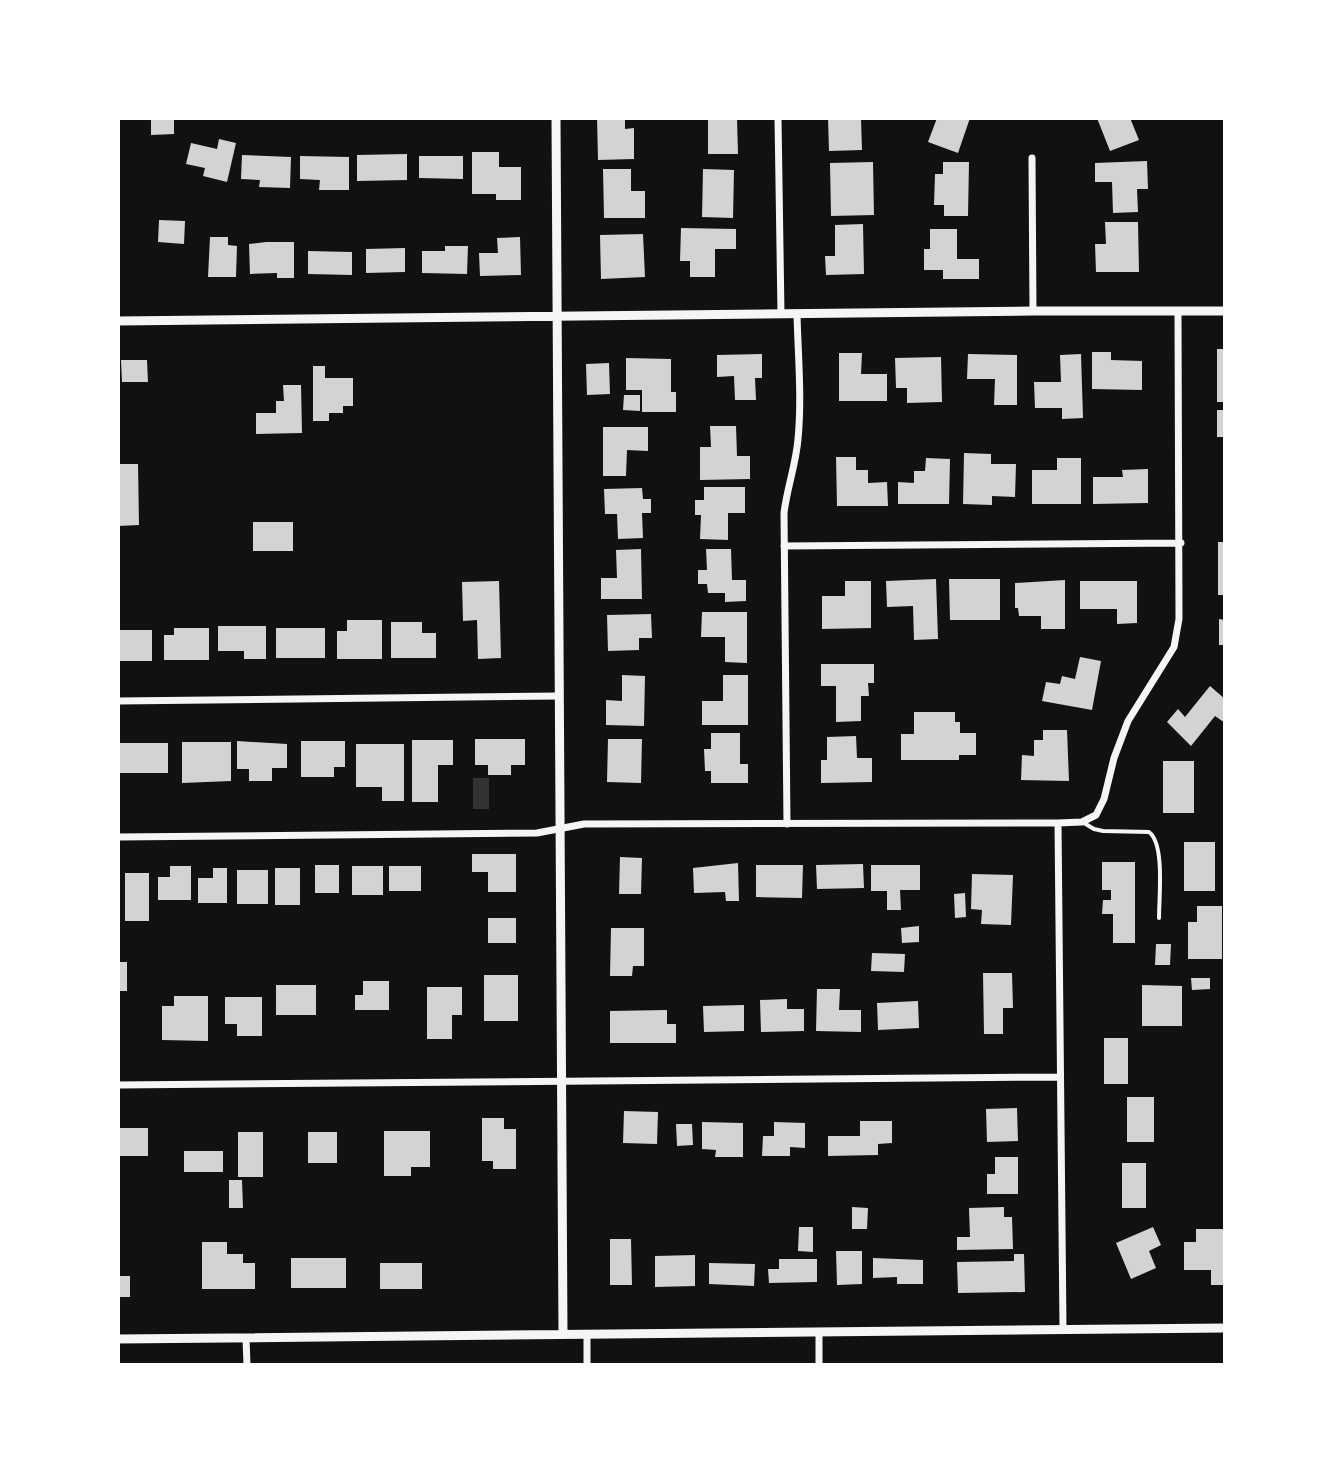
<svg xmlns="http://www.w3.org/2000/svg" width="1343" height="1483" viewBox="0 0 1343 1483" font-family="Lora,serif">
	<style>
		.water { fill: #333 }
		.building { fill: #d3d3d3 }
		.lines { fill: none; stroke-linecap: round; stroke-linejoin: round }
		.service { stroke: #f5f5f5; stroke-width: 4 }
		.minor { stroke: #f5f5f5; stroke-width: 7 }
		.tertiary { stroke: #f5f5f5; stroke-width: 9 }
	</style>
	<rect width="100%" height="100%" fill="#111"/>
	<!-- water -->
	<path class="water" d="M473 778H489V809H473Z"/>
	<!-- building -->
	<path class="building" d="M151 118H174V134L151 135Z
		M597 118H625V129L634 128V159L598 160Z
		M708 118H737L738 154H708Z
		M828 118H861L862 150 829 151Z
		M937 118H970L958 153 928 142Z
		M1097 118H1130L1139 140 1110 151Z
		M219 139 236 143 227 182 203 176 205 168 186 164 191 143 217 149Z
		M472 152H499V167H521V200H496V194H472Z
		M407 154V180L357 181V155Z
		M242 155 291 157 290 188 259 187 260 180 241 179Z
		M300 156 349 157V190H319L320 180 300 179Z
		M419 156H463V179L419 178Z
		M1147 161 1148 189H1137L1138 212 1113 213 1112 182H1095V163Z
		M873 162 874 215 831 216 830 163Z
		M943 162H969L968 216H944V205H934L935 174H943Z
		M603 169H631V191H645V218H604Z
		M703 169 734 170 733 218 702 217Z
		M159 220 185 221 184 244 158 242Z
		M1105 222H1138L1139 272H1096L1095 244H1106Z
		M863 224 864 274 826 275 825 256H835V225Z
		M681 228 736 229V249H715V277H690V261H680Z
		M930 229H957V259H979V279H943V270H924V249H930Z
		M643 234 645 277 601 279 600 235Z
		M210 237H228V245L237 246 236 277H208Z
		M520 237 521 275 480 276 479 253H498L497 238Z
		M266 242H294V278H277V273L250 274 249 244Z
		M445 246H468L467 274 422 273V251H445Z
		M405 248V272L366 273V249Z
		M308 251 352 252V275L308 274Z
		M1217 349H1225V402H1217Z
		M1092 352H1111V360L1142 361V390L1092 389Z
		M839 353H862L861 374H887V401H839Z
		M762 354V378H755L756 400H735L734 376 717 377V355Z
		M968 354 1017 355V405H994L995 379H967Z
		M1081 354 1083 418 1062 419V408H1035L1034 382H1061L1060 355Z
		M941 357 942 402 907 403V388H896L895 358Z
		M626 358 671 359V392H676V412H642V390H626Z
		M121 360H147L148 382H122Z
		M609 363 610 394 587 395 586 364Z
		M313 366H325V378H353V406H343V413H329V421H313Z
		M283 385H301L302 433 256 434V413H276V401H284Z
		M624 395H640V411L623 410Z
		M1217 410H1225V437H1217Z
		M710 426H736L737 456H750V479L700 480V447H711Z
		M603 427H648V451L627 450 626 476H603Z
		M964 453 991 454V464H1016L1015 497 992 496V505L963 504Z
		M836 457H856V470H868V483L887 482 888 506H837Z
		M926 458 950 459 949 504H898V482L914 483V471H925Z
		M1057 458H1081V504H1032V470H1057Z
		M118 464H138L139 525 118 526Z
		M1148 469V503L1093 504V477H1123L1122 470Z
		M704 487H745V513H728V540L700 539 701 515H695V500H704Z
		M642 488 643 499H651V513H642L643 538 618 539 617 514H605L604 489Z
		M253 522H293V551H253Z
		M1218 542H1225V595H1218Z
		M641 549 642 599H601V578H617L616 550Z
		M706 549H731L732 580H746V601L725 602V593H708L707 584H698V570H707Z
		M936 579 938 639 914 640 913 606 887 607 886 581Z
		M949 579H1000V620H950Z
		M1065 580V629H1041V616H1019L1018 608H1015V583Z
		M499 581 501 658 478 659 477 620 463 621 462 582Z
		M845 581H871V628L822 629V596H845Z
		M1080 581H1137V623L1117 624V609H1080Z
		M702 612H747V663L725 662V637H701Z
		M651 614 652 638H639V650L608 651 607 615Z
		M1219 619 1225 620V645H1219Z
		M347 620H382V659H337V631H347Z
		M391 622H422V633H436V658H391Z
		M218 626H266V659H244V651H218Z
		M174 628H209V660H164V635H174Z
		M276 628H325V658H276Z
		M118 630H152V661H118Z
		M1080 657 1101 661 1092 710 1042 701 1046 682 1060 684 1062 676 1075 679Z
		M821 664H874V683H868L869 696H861V721L836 722V686H821Z
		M622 675 645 676 644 726 606 725V700L622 701Z
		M723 675H748V725H702V701H723Z
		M1210 686 1225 699V723L1215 716 1191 746 1167 722 1178 709 1185 717Z
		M914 712H955V722H960V733H976V755H959V760H901V734H914Z
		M1043 730H1067L1069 781 1021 780 1022 755 1034 756V740H1043Z
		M711 733H740V764H748V783H711V771H705L704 749H711Z
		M856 736 857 758H872V782L821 783V760H827V737Z
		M475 739H525V765H511V775H488V765H475Z
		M608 739H642L641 783 607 782Z
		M412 740H453V765H438V802H412Z
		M237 741 287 744V768H272V781H249V769H237Z
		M301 741H345V767H334V777H301Z
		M182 742H231V781L182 783Z
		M118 743H168V773H118Z
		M356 744H404V801H382V787H356Z
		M1163 761H1194V813H1163Z
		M1184 842H1215V891H1184Z
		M472 854H516V892H488V872H472Z
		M620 857 642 858 641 894H619Z
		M1102 862H1135V943H1113V914H1102L1103 900H1111V890H1102Z
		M738 863 739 901H726L725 892 694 893 693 868Z
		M863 864 864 888 817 889 816 865Z
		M315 865H339V893H315Z
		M756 865H803L802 898 756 897Z
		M871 865H920V890H900L901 910H887V891H871Z
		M170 866H191V900H158V877H170Z
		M352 866H383V895H352Z
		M389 866H421V891H389Z
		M213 868H227V903H198V878H213Z
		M275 868H300V905H275Z
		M237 870H268V904H237Z
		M125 873H149V921H125Z
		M972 874 1013 875 1011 925 981 924 982 910 971 909Z
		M965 893 966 917 955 918 954 894Z
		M1197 906H1222V959H1188V922H1197Z
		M488 918H516V943H488Z
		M919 926V942L902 943 901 928Z
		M611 928H644V966H633L632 976H610Z
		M1156 944H1171L1170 965H1155Z
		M872 953 905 954 904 972 871 971Z
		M118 962H127V991H118Z
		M983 973H1012L1013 1008H1003V1034H984Z
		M484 975H518V1021H484Z
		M1191 978H1210V989L1192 990Z
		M363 981H389V1010H355V995H363Z
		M276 985H316V1015H276Z
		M1142 985 1182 986V1026H1142Z
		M427 987H462V1015H452V1039H427Z
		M817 989H840L839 1010H861V1032L816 1031Z
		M174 996H208V1041L162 1040V1006H174Z
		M225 997H262V1036H237V1024H225Z
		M787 999V1009H804V1031L761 1032 760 1000Z
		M918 1001 919 1028 878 1030 877 1003Z
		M744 1005V1031L704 1032 703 1006Z
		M667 1010V1024H676V1043H610V1011Z
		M1104 1038H1128V1084H1104Z
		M1127 1097H1154V1142H1127Z
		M1017 1108 1018 1141 987 1142 986 1109Z
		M624 1111 658 1112 657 1144 623 1143Z
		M482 1118H504V1129H516V1169H493V1161H482Z
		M860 1121H892V1143L878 1144V1155L828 1156V1136H860Z
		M702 1122 743 1123V1157H715L716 1150 702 1149Z
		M774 1122 805 1123V1148L790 1147V1156H762L763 1136H774Z
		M676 1124H692L693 1145 677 1146Z
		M118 1128H148V1156H118Z
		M384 1131H430V1167H411V1176H384Z
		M238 1132H263V1177H238Z
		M308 1132H337V1163H308Z
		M184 1151H223V1172H184Z
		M995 1157H1018V1194H987V1174H995Z
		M1122 1163H1146V1208H1122Z
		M229 1180H242L243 1208H229Z
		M852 1207 868 1208 867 1229H852Z
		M1004 1207V1217H1012L1013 1249 957 1250V1237H970L969 1208Z
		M799 1227H813V1252L798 1251Z
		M1153 1227 1161 1245 1149 1251 1156 1268 1131 1279 1116 1243Z
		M1196 1229H1225V1285H1211V1270H1184V1242H1196Z
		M610 1239H631L632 1285H610Z
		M202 1242H227V1254H243V1263H255V1289H202Z
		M836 1251H862V1284L837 1285Z
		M1014 1254H1024L1025 1292 958 1293 957 1262 1014 1261Z
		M695 1255V1286L655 1287V1256Z
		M291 1258H346V1288H291Z
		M873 1258 923 1260V1284H897V1277L873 1278Z
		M779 1259H817V1282L769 1283 768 1269H779Z
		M380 1263H422V1289H380Z
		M709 1263 755 1264 754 1286 709 1284Z
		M118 1276H130V1297H118Z"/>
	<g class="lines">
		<!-- service -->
		<path class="service" d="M1084 823 1094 829 1103 831 1149 832C1165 844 1159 897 1159 918"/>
		<!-- minor -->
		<path class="minor" d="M778 118 781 314
			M1032 158 1033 311
			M784 546 1181 543
			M118 701 559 696
			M1058 823 1063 1328
			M787 824 784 513C787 488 796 464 798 439 802 398 798 355 797 314
			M118 837 537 833 584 824 1058 823 1082 822 1096 815 1104 799 1114 758 1128 721 1174 647 1179 619 1178 312
			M118 1085 1059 1077
			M819 1332V1365
			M587 1334V1365
			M246 1338 247 1365"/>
		<!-- tertiary -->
		<path class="tertiary" d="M556 118 563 1334
			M118 321 1033 311H1225
			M118 1339 1225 1328"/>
	</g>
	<!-- border -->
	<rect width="1343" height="1483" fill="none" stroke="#ffffff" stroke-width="240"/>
</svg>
